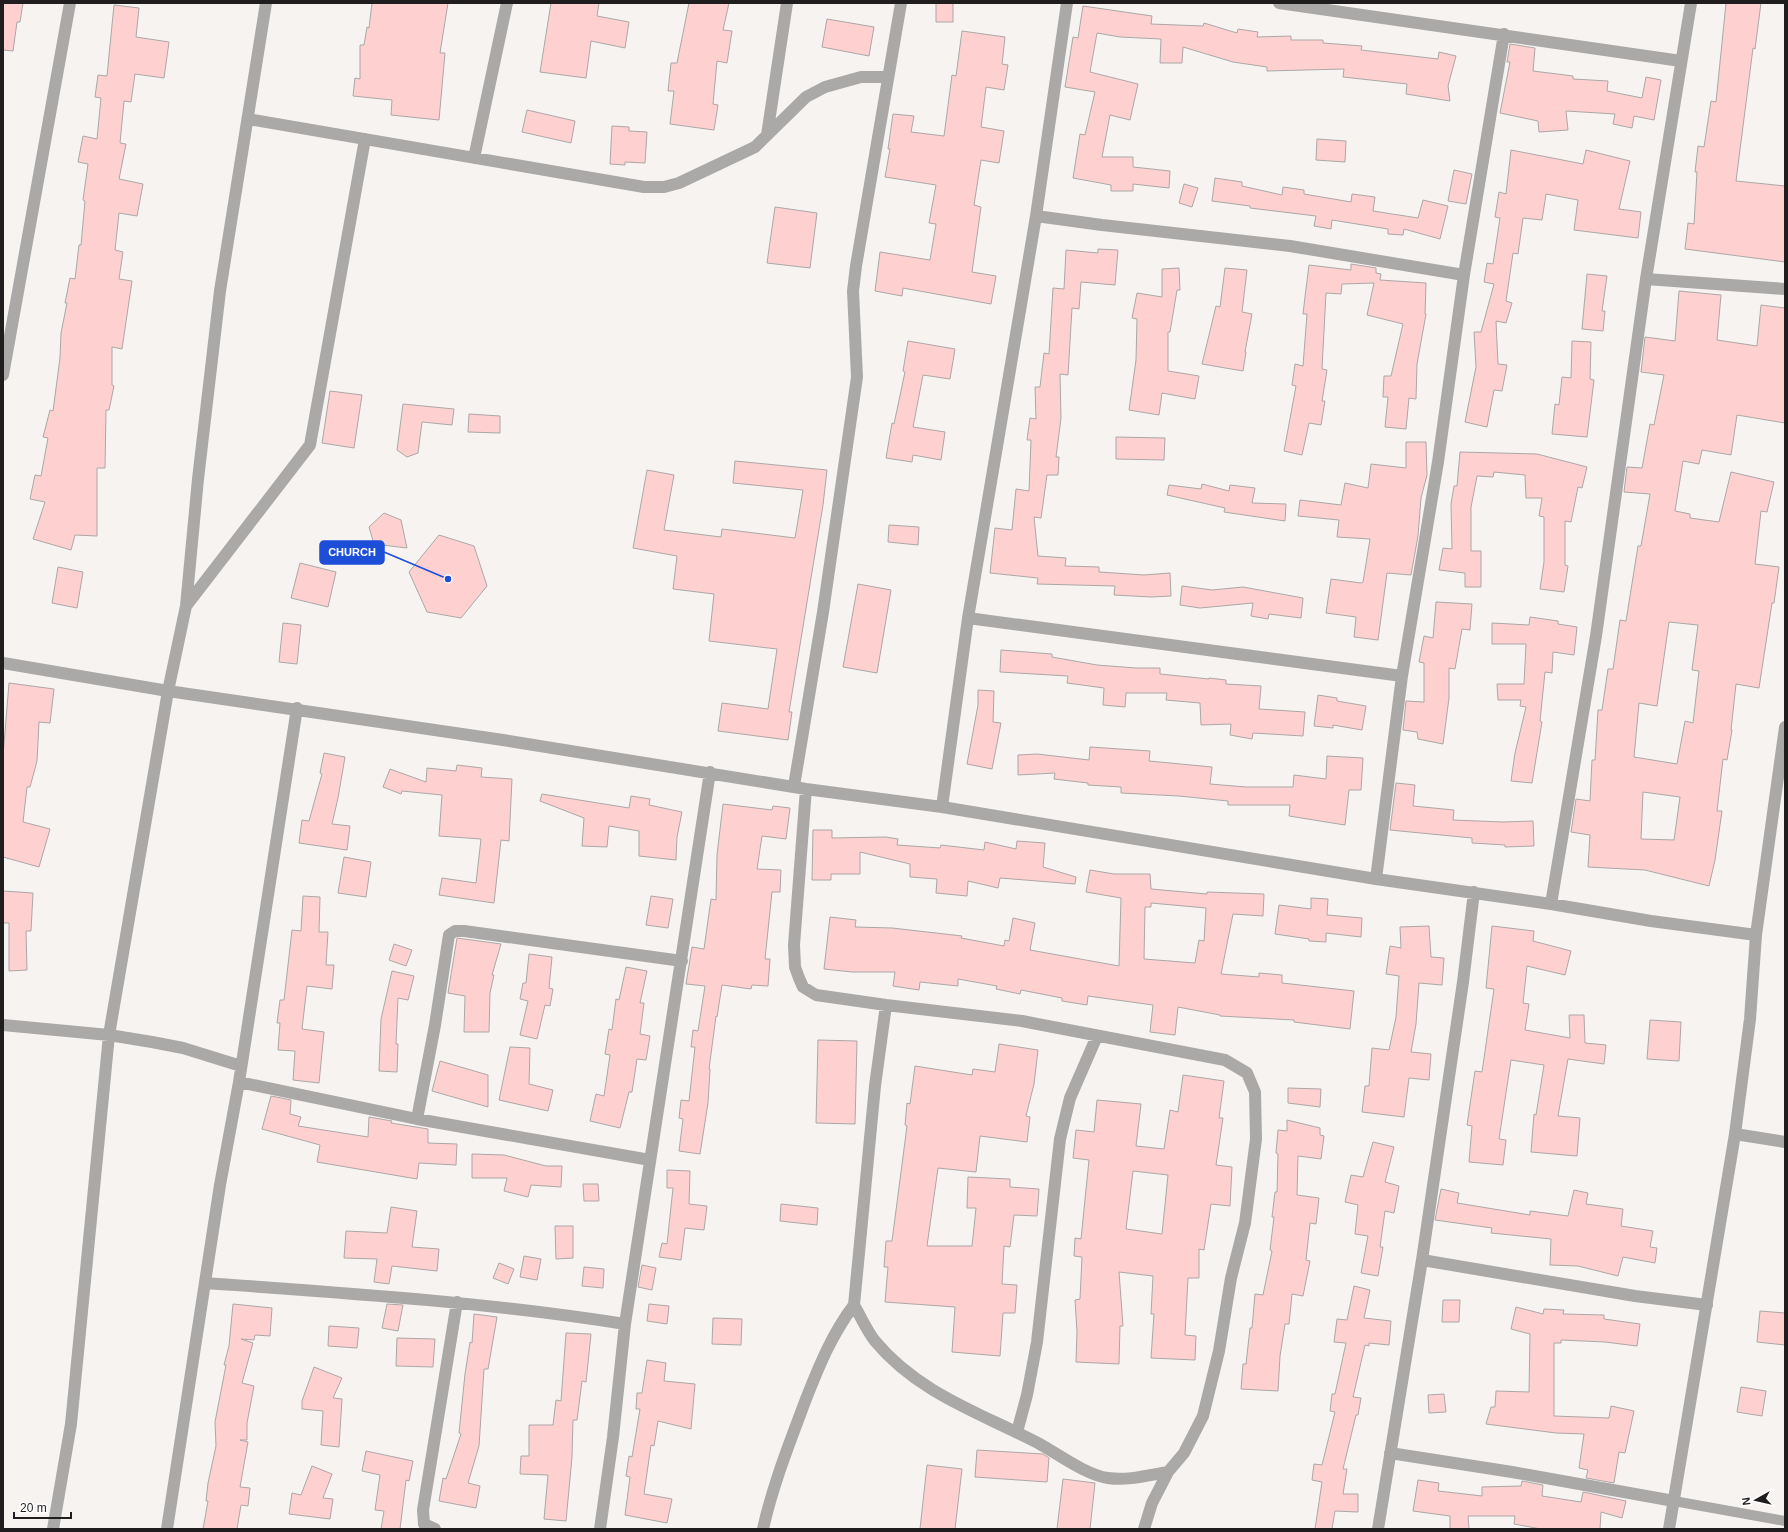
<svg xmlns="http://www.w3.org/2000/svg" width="1788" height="1532" viewBox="0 0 1788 1532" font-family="Helvetica,sans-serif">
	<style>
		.building { fill: #fed1d0; stroke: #aca7a7; fill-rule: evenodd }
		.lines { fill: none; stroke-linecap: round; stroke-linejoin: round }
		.service { stroke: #aaa9a8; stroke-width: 10 }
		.minor { stroke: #aaa9a8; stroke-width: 12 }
		.tertiary { stroke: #aaa9a8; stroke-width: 12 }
		.leader { fill: none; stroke: #1d4ed8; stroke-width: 1.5 }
		.callout-dot { fill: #1d4ed8; stroke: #fff; stroke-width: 1.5 }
		.callout { fill: #1d4ed8; stroke: #1d4ed8; stroke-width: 1.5 }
		.callout-label { font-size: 11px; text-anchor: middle; font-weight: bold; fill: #fff }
	</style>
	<rect width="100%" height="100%" fill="#f7f3f1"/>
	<!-- building -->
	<path class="building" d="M3 3H23L20 22H17L13 51 3 50Z
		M372 3H448L440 53H445L439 120 391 115 392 100 353 96 355 78 360 79V45H364L367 27 369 28Z
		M551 3H599L597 16 629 22 625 48 591 41 586 78 540 72Z
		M689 3H729L723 30 732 31 727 63 717 61 713 104 718 105 714 130 670 124 674 91H668L671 63H677Z
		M936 3H953V22H936Z
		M1726 3H1761L1755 49 1753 48 1736 181 1785 186V262L1685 249 1688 223 1694 224 1697 172H1695L1698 146 1704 147 1711 101 1716 102Z
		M114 5 139 8 136 37 169 42 164 78 135 74 131 102 124 101 120 143 126 144 119 179 143 184 137 216 119 213 115 250 123 252 119 279 132 281 122 349 112 347V385L114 386 109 410H106L105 468H97V536L75 535 71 550 33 539 45 502 30 499 35 475 41 476 48 438 43 437 50 410 53 411 60 358 61 333 67 303H65L70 278 75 279 79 245H81L85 201 83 200 88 164 78 162 83 136 97 139 101 98 95 97 98 75 107 76Z
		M1083 6 1152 16 1151 24 1203 26 1204 23 1237 33 1238 29 1258 32 1257 37 1291 36V40H1323V43L1362 46 1361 50 1438 59 1439 52 1456 56 1448 86 1450 101 1406 94 1407 84 1343 77 1344 69 1267 71V67L1233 62 1183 47 1182 63H1160L1161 39 1120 37 1097 33 1090 72 1138 84 1130 120 1110 115 1102 157H1133V167L1170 171 1169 188 1133 184V191H1111V185L1073 178 1080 134 1085 135 1095 92 1065 87 1073 37 1078 38Z
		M827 19 874 27 869 56 822 47Z
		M962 31 1005 37 1002 64 1008 65 1004 90 986 87 981 127 1004 131 999 163 981 160 974 205 981 207 972 272 996 276 991 304 903 288 902 296 875 291 880 252 930 260 936 224 929 223 936 185 885 177 890 149H888L893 114 914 116 911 132 944 136 952 75 956 76Z
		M1510 44 1535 48 1533 71 1573 76V79L1608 81 1607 91 1642 98 1646 77 1661 80 1654 120 1634 116 1632 128 1613 124 1615 114 1566 111 1568 130 1539 132 1538 121 1500 113 1510 62H1507Z
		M527 110 575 121 571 143 522 132Z
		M612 126 629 127V131L647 132 645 163 625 162V165L610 164Z
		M1317 139 1346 141 1345 162 1316 160Z
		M1511 150 1583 164 1586 150 1630 161 1619 209 1641 212 1638 238 1574 230 1578 200 1546 194 1542 220 1523 218 1518 254 1513 253 1506 301 1512 303 1506 323 1496 321 1498 364 1507 365 1502 391 1494 390 1487 427 1465 422 1476 367 1474 332H1481L1494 284 1484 282 1487 263 1493 264 1500 218 1495 217 1499 192 1506 194Z
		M1454 170 1472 174 1466 204 1448 201Z
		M1215 178 1242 182V186L1282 195 1283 187 1304 190V194L1351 202 1352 194 1375 197 1373 211 1418 218 1423 200 1448 206 1440 239 1404 229 1403 235 1388 234V229L1332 220 1331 229 1314 226 1316 216 1250 208V206L1212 201Z
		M1184 184 1198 188 1192 207 1179 203Z
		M775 207 817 213 810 268 767 263Z
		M1098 249 1118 250 1115 285 1081 282 1079 309 1072 308 1068 375 1060 374 1061 418 1056 457H1059L1058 475H1047L1041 518 1034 517 1038 556 1066 558 1065 566 1099 567V572L1144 575 1170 573 1171 596 1151 597 1114 595 1115 586 1037 584 1038 578 990 573 995 528 1012 530 1016 489 1029 491 1031 440H1027L1030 418 1036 419 1035 387H1040L1044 353 1049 354 1053 288 1064 289 1066 250 1098 253Z
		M1351 264 1376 268V273L1381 274 1380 280 1426 283 1425 314H1426L1417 364 1416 399 1409 398 1406 429 1385 427 1388 397H1383L1384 376H1391L1403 324 1367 315 1374 283 1342 284 1341 294 1326 293 1322 369 1327 370 1322 401H1325L1321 425 1309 423 1302 455 1284 451 1296 386 1292 385 1295 364 1303 366 1307 314H1303L1305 297 1309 265 1351 270Z
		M1179 268 1180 290H1177L1170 332H1168V371L1199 376 1195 399 1162 393 1159 415 1129 410 1136 360 1137 319 1132 318 1137 293 1162 297V269Z
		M1225 268 1247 270 1242 312 1252 314 1245 352H1246L1243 371 1202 364 1216 306 1220 307Z
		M1587 274 1607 276 1602 311H1605L1603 331 1582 329Z
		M1679 291 1721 295 1717 340 1757 346 1761 305 1785 308V423L1737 415 1731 455 1702 450 1699 464 1683 461 1675 511 1690 514V518L1719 522 1731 472 1774 482 1767 512 1761 511 1755 564 1779 567 1774 603H1772L1759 688 1736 684 1731 730H1732L1727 760 1723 759 1717 811H1722L1715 860 1709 886 1645 870 1588 867 1590 835 1571 832 1576 799 1590 801 1592 760H1595L1598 710H1602L1608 669H1613L1620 620 1626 621 1638 546H1641L1650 494 1624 492 1627 467 1642 468 1650 424 1654 425 1664 375 1641 372 1645 337 1675 341ZM1669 622 1698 625 1692 670 1699 671 1693 723 1685 721 1677 764 1634 757 1639 703 1657 706ZM1643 792 1680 797 1674 840 1641 839Z
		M908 341 955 349 950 379 923 375 913 427 945 432 941 460 913 455 912 462 886 458 892 423 894 424 905 372 903 371Z
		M1572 341 1591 342 1590 379 1594 380 1587 437 1552 434 1555 404 1559 405 1562 377 1571 378Z
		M330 391 362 395 354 448 322 443Z
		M403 404 454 409 452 425 422 422 418 453 407 457 397 450Z
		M469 414 500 416V433L468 432Z
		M1116 437 1165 438 1164 460 1116 459Z
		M1406 442H1426L1427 475 1421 498 1418 536 1411 575 1387 573 1378 640 1354 637 1356 617 1326 613 1331 579 1361 583 1363 582 1370 539 1337 537 1339 520 1298 516 1300 500 1341 505 1345 483 1368 488 1371 464 1406 468Z
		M1460 452 1537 454 1587 467 1582 488 1578 487 1571 522 1565 521V565L1568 566 1564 592 1540 589 1544 562V517L1539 516 1542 498H1526L1525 475 1494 472 1493 477 1477 476 1471 507V551H1481V587H1465V573L1439 570 1443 548 1452 549 1451 504 1454 486H1457Z
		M735 461 827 470 823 505 789 712H792L788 740 718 731 722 703 768 709 777 649 709 641 714 594 673 589 677 556 633 548 647 470 674 475 664 530 721 537 722 529 795 538 803 490 733 483Z
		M1202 484 1229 491 1230 485 1255 488 1252 503 1286 504 1285 521 1224 512 1225 508 1167 495 1169 485 1201 489Z
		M384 513 401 520 407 548 374 544 369 527Z
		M889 525 919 527 918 545 888 542Z
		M439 535 474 546 487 586 461 618 427 612 409 572Z
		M300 563 336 572 328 607 291 598Z
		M58 567 83 572 77 608 52 603Z
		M858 584 891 590 877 673 843 667Z
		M1182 586 1212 590 1243 587 1303 598 1301 618 1269 614 1268 619 1251 616 1253 603 1200 608 1180 605Z
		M1436 602 1472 604 1470 630 1462 629 1455 669 1449 668V698L1443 744 1418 739 1417 732 1403 730 1406 701 1424 702V663L1419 662 1424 636 1433 638Z
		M1530 617 1558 621V624L1577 627 1574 655 1553 652 1552 673 1545 672 1540 721 1542 722 1532 783 1511 781 1515 753 1526 707 1520 706 1521 700H1498L1497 684H1524L1526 644H1492V623L1529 625Z
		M283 623 301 625 297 664 279 662Z
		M1001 650 1052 654V657L1097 665 1136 668H1160V674L1209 679V678L1226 680V684L1261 686 1259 709 1305 712 1303 736 1253 733 1252 739 1230 735 1231 724 1201 725 1200 703 1166 700 1167 693H1126L1125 707 1103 705 1104 688 1067 683 1068 676 1000 672Z
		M9 683 54 689 50 723 39 722 37 761 30 787H27L23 822 50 829 39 867 3 857V756Z
		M978 690 994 691 993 722 1001 723 992 769 967 764 978 705Z
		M1318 695 1337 698V701L1366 706 1362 730 1333 725V728L1314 726Z
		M1090 747 1150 751 1149 761 1212 767 1210 784 1246 787H1293L1294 775 1326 779 1327 756 1363 758 1361 790H1349L1345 825 1289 816 1290 805H1228V801L1179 796 1121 793V787L1088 785V783L1054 779 1055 773 1018 775V755L1037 754 1089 760Z
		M324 753 345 757 338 798 332 824 350 826 347 850 299 843 302 820 309 821 322 774 320 773Z
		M457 765 482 768 481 777 512 779 509 841 501 840 494 903 439 895 442 878 476 883 481 839 439 836 442 795 402 791 401 794 383 787 390 769 426 782 427 768 456 771Z
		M1396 783 1415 785 1413 806 1454 810 1453 820 1503 822 1533 821 1534 846 1505 847V845L1472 843V838L1390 830Z
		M542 794 629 808 631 796 650 799 649 805 682 812 677 837 676 860 639 856V831L609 826 607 847 582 846 584 818 540 801Z
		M723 804 772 810 773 806 790 808 786 839 762 836 757 869 781 870 780 892H772L765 959H770L768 986 752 985 751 989 722 985 717 1017 716 1016 709 1069H710L708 1103 700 1154 679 1151 683 1119 679 1118 681 1100 689 1101 695 1047H691L693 1030 698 1031 705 986 686 984 692 947 704 949 711 899 716 900 717 855Z
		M813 830H832V838L886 837 898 839 897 845 940 848 941 845 984 850 985 842 1016 849 1017 841 1045 843 1043 867 1076 877 1075 884 1000 878 998 888 968 881 967 896 936 893 937 879 910 877V864L860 852V874H831V880H812Z
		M344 857 371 862 366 897 338 893Z
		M1090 870 1114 874H1150L1151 889 1207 894V892L1264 894 1263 916 1233 914 1221 974 1259 977V973L1282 975V983L1354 991 1350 1029 1294 1022V1020L1220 1016V1015L1178 1007 1175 1035 1150 1032 1153 1005 1088 996 1087 1005 1062 1001V998L1021 990 1020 994 996 989 997 986 958 979V986L920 982 919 990 893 986 895 972H852L824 969 830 917 856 920 855 927 892 928 962 936 961 938 1004 946 1005 940 1009 941 1013 918 1035 923 1030 950 1119 966 1121 898 1086 892ZM1151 903 1206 908 1204 941 1199 940 1195 963 1144 959 1145 907H1151Z
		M3 891 33 893 31 931H26L27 970 9 971V923H3Z
		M303 896 320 897 319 932H328L326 965H334L332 989 307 986 302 1029 324 1032 319 1083 293 1080 295 1051 278 1050 280 1023H277L280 1000H284L292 930 301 931Z
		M651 896 673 899 668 928 646 925Z
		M1311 898 1328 899 1327 915 1362 918 1361 937 1326 933V942L1309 941V939L1275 934 1279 905 1311 909Z
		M1429 926 1431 957 1444 958 1442 985 1419 983 1416 1024 1411 1052 1431 1054 1429 1080 1409 1078 1404 1117 1362 1112 1365 1086H1369L1372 1048 1389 1050 1396 1017 1399 976 1386 974 1390 946 1401 948 1400 927Z
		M1492 926 1534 931 1533 941 1571 951 1565 975 1527 966 1523 1003 1529 1004 1525 1030 1570 1038 1569 1015H1584L1585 1043 1606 1045 1604 1064 1568 1059 1558 1116 1580 1118 1577 1156 1531 1152 1534 1114 1536 1115 1544 1065 1511 1060 1499 1139 1506 1140 1503 1165 1469 1162 1472 1126 1467 1125 1475 1071 1482 1072 1494 989 1486 988Z
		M457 938 501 944 492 975H494L490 993 489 1032H464L465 996 448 993Z
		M394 944 412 950 406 966 389 960Z
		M529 954 552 957 549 988 553 989 550 1006 545 1005 537 1039 520 1035 528 1001 520 999 523 983H526Z
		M626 967 647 971 640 1003H644L640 1034 650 1036 646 1060 637 1059 632 1092H629L620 1128 590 1121 596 1094 604 1096 610 1055 605 1054 609 1029 612 1030 616 999 619 1000Z
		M392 971 414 976 408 1000 398 998 396 1044H398L397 1072 379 1071 381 1019Z
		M1650 1020 1681 1022 1679 1061 1647 1059Z
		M818 1040 857 1041 855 1124 816 1123Z
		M999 1044 1038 1050 1034 1084 1026 1116 1030 1117 1027 1142 980 1136 976 1172 938 1168 927 1246H972L976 1208H967L968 1177 1010 1179V1187L1039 1189 1037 1216 1014 1215 1010 1247 1004 1246 1002 1284 1017 1285 1015 1313H1003L1000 1356 952 1352 955 1307 885 1302 888 1267H884L886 1241H892L907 1126 905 1125 907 1103 910 1104 915 1066 972 1075 973 1069 995 1072Z
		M510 1047 530 1048 529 1084 553 1090 548 1111 499 1100Z
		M440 1061 488 1075V1107L432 1091Z
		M1183 1075 1224 1081 1219 1118H1223L1216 1165 1232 1167 1230 1206 1211 1204 1204 1250 1199 1249V1278H1188L1185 1335 1196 1336 1195 1360 1151 1358 1154 1314H1151L1153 1276 1119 1272 1123 1326H1120L1119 1364 1076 1362 1077 1332 1075 1300 1080 1299 1082 1257 1074 1256 1075 1238 1081 1239 1089 1160 1073 1158 1076 1130 1094 1132 1097 1100 1141 1104 1136 1146 1164 1149 1170 1110 1178 1112ZM1133 1171 1168 1175 1162 1234 1126 1229Z
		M1288 1088 1321 1089 1320 1107 1288 1103Z
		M271 1096 291 1100 290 1114 301 1117 298 1126 368 1137 369 1117 392 1121 391 1123 428 1129V1143L457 1144 456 1165 419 1163 417 1179 317 1162 320 1145 262 1129Z
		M1287 1120 1320 1128V1135L1324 1136 1321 1159 1298 1156 1297 1195 1319 1198 1316 1224 1310 1223 1306 1260 1310 1261 1303 1296 1292 1294 1289 1324H1285L1280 1356 1278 1391 1241 1389 1243 1364H1246L1250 1328H1252L1255 1294 1263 1295 1272 1251 1270 1250 1274 1217H1272L1275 1192H1277L1278 1154 1276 1153 1278 1130 1287 1131Z
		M1373 1142 1394 1147 1385 1182 1399 1186 1394 1213 1385 1211 1380 1247H1383L1378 1276 1361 1273 1368 1236 1355 1234 1358 1205 1345 1202 1351 1175 1363 1177Z
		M472 1154 504 1155 546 1166H562L561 1187 531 1185 528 1197 504 1191 507 1178H472Z
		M667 1170 690 1171 689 1204 707 1206 704 1230 685 1228 681 1260 659 1257 662 1243 667 1244 673 1188H667Z
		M583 1184H598L599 1201H584Z
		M1441 1189 1459 1193 1457 1203 1530 1215V1211L1568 1216 1574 1190 1588 1193 1586 1204 1623 1209 1621 1226 1653 1231 1650 1247 1657 1248 1655 1263 1623 1257 1618 1276 1578 1266 1550 1265 1551 1239 1491 1233 1492 1228 1435 1220Z
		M781 1204 818 1208 817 1225 780 1221Z
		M391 1207 417 1211 412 1247 439 1249 437 1271 392 1266 389 1284 374 1282 377 1259 344 1258 346 1231 387 1233Z
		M555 1226H573V1258L556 1259Z
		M524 1256 541 1259 537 1280 520 1277Z
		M499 1263 514 1269 508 1284 493 1278Z
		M642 1265 656 1268 652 1290 638 1287Z
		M584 1267 604 1269 603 1288 582 1286Z
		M1354 1286 1370 1290 1364 1318 1391 1321 1389 1345 1369 1343V1346L1365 1345 1353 1397 1361 1398 1358 1415H1356L1343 1469H1347L1343 1494H1358V1512L1335 1511 1332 1529H1315L1322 1482 1312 1480 1314 1464 1322 1465 1335 1412 1330 1411 1332 1394H1335L1346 1343 1334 1342 1337 1319 1347 1320Z
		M1443 1300H1460L1459 1322H1442Z
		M233 1304 272 1308 270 1336 255 1335 254 1340 241 1339 253 1343 242 1383 254 1386 247 1423V1440H240L248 1442 240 1487 250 1488 248 1506 241 1505 237 1529H203L208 1501H206L208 1483 216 1446 215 1422 226 1365H224L229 1346Z
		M387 1304 403 1305 398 1331 382 1328Z
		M649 1304 669 1306 667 1324 647 1321Z
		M1516 1307 1543 1314 1544 1309 1564 1310 1563 1314 1604 1315V1319L1640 1324 1637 1346 1605 1342 1561 1340V1343H1554V1416L1609 1418 1611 1406 1634 1411 1625 1453 1619 1452 1614 1483 1586 1478 1588 1470 1579 1468 1584 1434 1556 1433 1486 1424 1491 1407H1495L1496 1391 1529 1392 1530 1334 1511 1329Z
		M1760 1311 1785 1313V1345L1757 1342Z
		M474 1314 497 1317 488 1369H484L479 1446 468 1483 480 1486 476 1508 439 1501 443 1478 446 1479 461 1434 459 1433 465 1374 470 1342 472 1343Z
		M713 1318 742 1319 741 1345 712 1344Z
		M329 1326 359 1328 357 1348 328 1346Z
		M566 1333 591 1334 586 1382 582 1381 577 1420H573L572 1457 566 1521 544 1519 548 1475 520 1474 521 1456H529V1425H553L556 1400 561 1401Z
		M397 1338 435 1339 433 1367 396 1366Z
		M647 1360 666 1363 664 1381 695 1384 691 1429 658 1421 654 1446 651 1445 644 1494 672 1499 667 1523 625 1515 630 1477 626 1476 629 1456 632 1457 640 1409H636L637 1393H642Z
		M314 1367 342 1378 333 1398 342 1399 339 1447 321 1445 323 1411 302 1409V1401Z
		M1741 1387 1766 1391 1762 1416 1737 1412Z
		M1444 1394 1446 1412 1429 1413 1428 1395Z
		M977 1450 1043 1454 1049 1458 1047 1482 975 1477Z
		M366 1451 413 1461 409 1481 406 1480 400 1529H381L384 1511 375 1510 380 1475 362 1471Z
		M927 1465 962 1469 955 1529H920Z
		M312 1466 332 1474 323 1498 333 1499 330 1519 289 1514 292 1493 301 1495Z
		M1063 1479 1095 1483 1090 1529H1057Z
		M1418 1480 1439 1483 1438 1491 1482 1496V1487L1521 1486 1522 1481 1543 1485 1542 1496 1581 1502 1583 1492 1626 1501 1622 1518 1601 1512 1600 1529H1541L1514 1524 1515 1516H1468L1469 1529H1450V1516L1413 1511Z"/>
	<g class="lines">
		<!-- service -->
		<path class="service" d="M1674 1501 1785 1521"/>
		<!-- minor -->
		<path class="minor" d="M1279 3 1681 61
			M248 119 644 187H664L679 183 755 147 806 97 825 87 861 77H887
			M767 135 787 3
			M474 158 507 3
			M1036 216 1102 225 1290 246 1464 275
			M1646 279 1785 289
			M3 375 70 3
			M186 606 310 445 365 139
			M968 618 1402 676
			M3 663 168 691 503 740 806 789 942 807 1376 879 1551 904 1651 921 1756 935
			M794 786 823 612 857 377 853 291 856 266 901 3
			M806 789 794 945 795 967 799 978 803 987 816 995 886 1005 1022 1021 1225 1060 1247 1073 1255 1092 1256 1139 1245 1223 1231 1278 1219 1351 1203 1416 1184 1453 1168 1472 1152 1503 1144 1529
			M942 807 968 618 1036 216 1067 3
			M1376 879 1402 676 1438 462 1464 275 1504 34
			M1551 904 1596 636 1646 279 1691 3
			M3 1025 109 1035 152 1042 183 1048 241 1066
			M239 1082 417 1119 650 1160
			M417 1119 435 1025 449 935 455 931H464L682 961
			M1735 1134 1785 1142
			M1422 1260 1635 1296 1707 1305
			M206 1283C346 1293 486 1302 625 1324
			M854 1305C861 1317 867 1331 875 1341 918 1393 980 1413 1038 1443 1058 1454 1086 1475 1108 1478 1128 1481 1149 1475 1168 1472
			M1017 1432 1027 1395 1037 1342 1060 1139 1070 1098 1097 1036
			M1390 1453 1512 1472 1674 1501
			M53 1529 71 1424 109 1035 168 691 186 606 198 479 220 291 266 3
			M167 1529 220 1185 239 1082 297 708
			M435 1529 424 1524 423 1510 457 1302
			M600 1529 613 1437 625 1324 710 772
			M763 1529C773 1484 790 1442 806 1399 819 1366 832 1334 854 1305L875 1086 886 1005
			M1378 1529 1422 1260 1463 982 1474 892"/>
		<!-- tertiary -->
		<path class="tertiary" d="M1669 1529 1735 1134 1750 1019 1756 935 1785 727"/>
	</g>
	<!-- callouts -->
	<path class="leader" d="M448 579L384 552"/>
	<circle class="callout-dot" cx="448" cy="579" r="4"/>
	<rect class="callout" x="320" y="541" width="64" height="23" rx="4"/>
	<g class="callout-label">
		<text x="352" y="556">CHURCH</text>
	</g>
	<!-- border -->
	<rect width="1788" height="1532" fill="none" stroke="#1f1d1d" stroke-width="8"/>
	<!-- north arrow -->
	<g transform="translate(1756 1500) rotate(262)" stroke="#ffffff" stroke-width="3" paint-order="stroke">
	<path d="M0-3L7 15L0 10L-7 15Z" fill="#1f1d1d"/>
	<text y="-6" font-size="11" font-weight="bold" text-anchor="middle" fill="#1f1d1d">N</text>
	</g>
	<!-- scale -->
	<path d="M14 1512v6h57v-6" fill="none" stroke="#1f1d1d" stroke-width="2"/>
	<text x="20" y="1512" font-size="12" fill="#1f1d1d" stroke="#ffffff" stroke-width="3" paint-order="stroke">20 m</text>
</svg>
